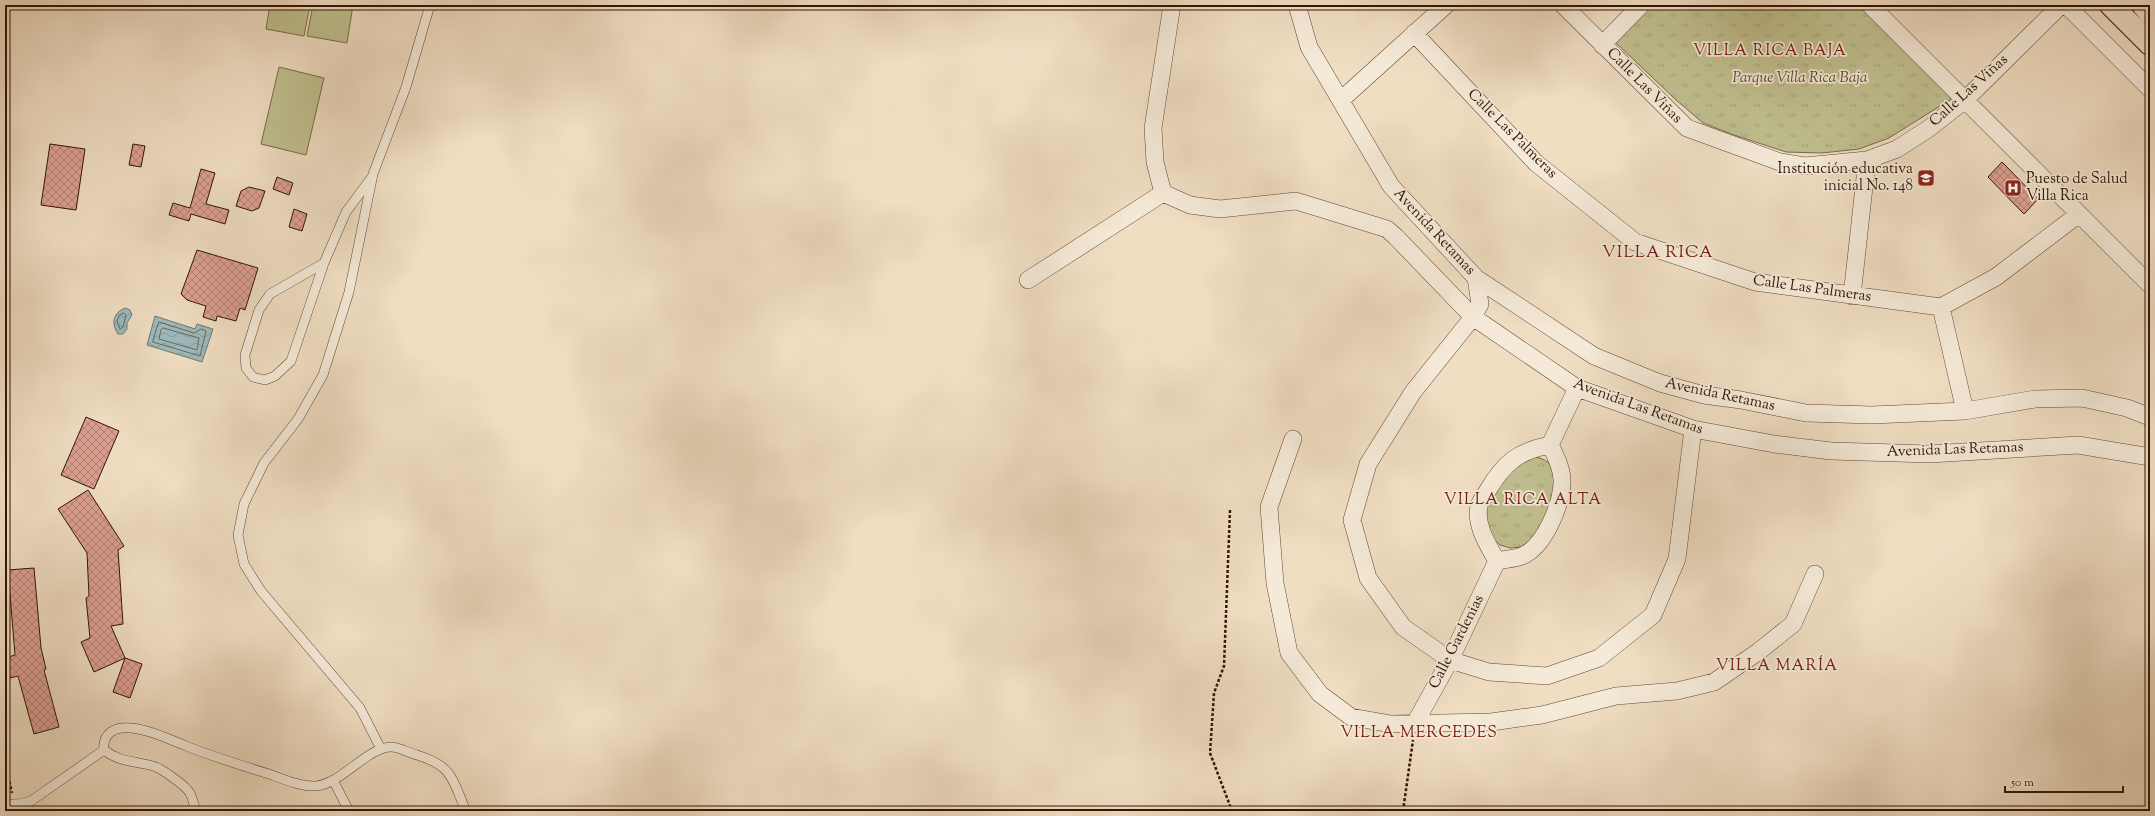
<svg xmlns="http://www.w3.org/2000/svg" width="2155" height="816" viewBox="0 0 2155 816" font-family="'Sorts Mill Goudy',serif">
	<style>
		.grass { fill: #c0bf8f; stroke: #796a4a }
		.park { fill: url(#park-tufts); stroke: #796a4a }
		.water { fill: url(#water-waves); stroke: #727872 }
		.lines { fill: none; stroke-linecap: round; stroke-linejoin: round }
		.shore { stroke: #686760; stroke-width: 1 }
		.building { fill: url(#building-cross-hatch); stroke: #321404 }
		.lane-casing { stroke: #624634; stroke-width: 10 }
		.street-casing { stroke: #624634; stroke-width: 18 }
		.highway-casing { stroke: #321404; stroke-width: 24 }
		.path { stroke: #321404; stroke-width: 2.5; stroke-dasharray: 3 2; stroke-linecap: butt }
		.lane { stroke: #f5ead8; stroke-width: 9 }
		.street { stroke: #f5ead8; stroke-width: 17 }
		.highway { stroke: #f0dec3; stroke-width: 22 }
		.labels { text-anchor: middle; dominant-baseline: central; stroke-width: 3.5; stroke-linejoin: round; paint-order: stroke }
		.park-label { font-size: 15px; font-style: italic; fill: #5d472e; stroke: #f5ead8 }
		.street-label { font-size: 15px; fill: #321404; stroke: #f5ead8 }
		.poi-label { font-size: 15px; fill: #321404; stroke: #f5ead8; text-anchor: end }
		.neighbourhood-label { font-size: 16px; letter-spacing: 1px; fill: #7a1f14; stroke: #f5ead8 }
		.quarter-label { font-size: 17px; letter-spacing: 1px; fill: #7a1f14; stroke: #f5ead8 }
	</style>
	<defs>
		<pattern id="park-tufts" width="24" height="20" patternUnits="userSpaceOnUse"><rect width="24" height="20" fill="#c0bf8f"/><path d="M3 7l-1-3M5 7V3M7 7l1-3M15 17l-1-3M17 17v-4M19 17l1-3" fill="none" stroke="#a5a37a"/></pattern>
		<pattern id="water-waves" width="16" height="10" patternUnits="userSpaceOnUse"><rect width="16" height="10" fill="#9dbabc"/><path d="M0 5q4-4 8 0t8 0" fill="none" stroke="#889fa0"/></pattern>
		<pattern id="building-cross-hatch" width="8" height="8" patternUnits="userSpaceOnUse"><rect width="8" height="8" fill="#dca092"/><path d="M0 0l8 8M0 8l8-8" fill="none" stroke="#b38175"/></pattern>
	</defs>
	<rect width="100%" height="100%" fill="#f0dec3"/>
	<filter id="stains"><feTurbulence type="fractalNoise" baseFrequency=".005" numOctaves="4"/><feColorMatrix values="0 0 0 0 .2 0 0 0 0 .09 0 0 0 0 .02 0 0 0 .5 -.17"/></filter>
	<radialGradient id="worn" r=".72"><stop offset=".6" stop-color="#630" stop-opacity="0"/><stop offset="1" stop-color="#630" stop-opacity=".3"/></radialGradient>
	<!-- grass -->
	<path class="grass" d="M270 5H310L304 36 266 29Z
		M313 5H353L347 43 307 36Z
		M279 67 324 78 306 155 261 144Z"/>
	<!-- park -->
	<path class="park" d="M1650 5H1864L1956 96 1889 138 1859 149 1822 153 1786 152 1731 134 1703 123 1675 99 1614 41Z
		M1529 457C1542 457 1548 460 1555 471L1553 505 1533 538 1521 547 1510 548 1500 545 1491 537 1485 522 1486 507 1505 471Z"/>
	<!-- water -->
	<path class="water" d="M125 308 130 310 132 315 127 323V329L123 334H118C111 323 113 313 125 308Z
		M155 316 195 329 197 324 213 329 202 362 147 345Z"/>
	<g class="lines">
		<!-- shore -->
		<path class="shore" d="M124 313 126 315 123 327 120 329 117 321 119 316Z
			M159 322 194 333 201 329 206 331 200 356 153 342Z
			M163 328 199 338 197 350 159 339 161 330Z"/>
	</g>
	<!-- building -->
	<path class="building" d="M50 144 85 149 76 210 41 205Z
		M133 144 145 146 141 167 129 165Z
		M2002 162 2038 199 2024 214 1988 177Z
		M201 169 215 173 206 204 229 210 225 224 191 214 189 221 169 215 173 203 190 208Z
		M277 177 293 183 289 195 273 189Z
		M249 187 265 191 259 208 252 211 236 206 241 191Z
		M294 209 307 214 302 231 289 227Z
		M197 250 258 268 245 310 240 308 236 321 217 316 216 321 203 317 206 306 187 300 181 294Z
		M86 417 119 431 94 489 61 475Z
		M88 490 124 546 118 550 123 624 111 626 125 658 94 672 81 642 90 638 86 598 89 596 87 553 58 509Z
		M34 568 41 648 46 669 44 670 59 727 34 734 18 676 10 678 5 658 15 655 8 570Z
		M125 658 142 664 130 698 113 692Z"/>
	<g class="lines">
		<!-- lane casing -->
		<g class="lane-casing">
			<path id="lane" d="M324 263 270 294 259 310 245 355 246 368 253 377 265 380 275 376 291 361 324 263 346 212 372 177
				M381 749 360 708 261 591 244 564 238 535 244 504 264 463 298 419 323 375 349 292 373 174 406 87 430 5
				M333 780 349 811
				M5 803 14 805 31 801 104 750
				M196 811C194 805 193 799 190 793 186 786 161 768 153 766 135 761 119 762 104 750 102 733 116 726 131 728 150 730 169 739 186 746 214 757 243 766 272 775 285 780 302 787 316 786 341 784 368 747 391 747 399 747 409 753 417 755 453 766 452 779 466 811"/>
		</g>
		<!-- street casing -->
		<g class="street-casing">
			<path id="street" d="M1297 5 1309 47 1391 186 1476 278 1594 356 1660 383 1704 395 1741 400 1806 413 1872 415 1965 411 2035 399 2082 398 2127 408 2150 417
				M1563 5 1687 128 1780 162 1805 166 1867 160 1897 149 1928 129 1965 100 2061 5
				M1870 5 2150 285
				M2066 5 2150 89
				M1414 33 1536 163 1635 242 1755 282 1941 307 1996 277 2079 214
				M1602 45 1641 5
				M1341 100 1446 5
				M1163 193 1190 205 1220 209 1296 201 1387 229 1396 237 1473 317 1577 388 1693 429 1774 444 1831 451 1930 454 2078 445 2150 457
				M1163 193 1155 162 1153 128 1172 5
				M1476 278 1480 304 1473 317 1413 392 1368 464 1352 520 1368 578 1403 627 1450 660 1489 672 1547 676 1599 658 1653 615 1677 559 1693 429
				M1028 280 1163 193
				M1852 296 1867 160
				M1941 307 1965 411
				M1293 439 1269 507 1275 583 1289 653 1320 694 1351 717 1391 724 1491 722 1542 715 1616 696 1677 691 1714 682 1758 652 1793 624 1815 574
				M1550 445 1577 388
				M1497 561C1488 545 1475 526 1479 506 1480 501 1485 495 1488 490 1504 463 1518 451 1550 445
				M1497 561C1505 559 1514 559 1522 556 1544 547 1561 506 1562 483 1563 470 1556 456 1550 445
				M1415 723 1450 660 1497 561"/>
		</g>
		<!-- highway casing -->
		<g class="highway-casing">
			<path id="highway" d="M2111 5 2150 44
				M2143 5 2150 13"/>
		</g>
		<!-- path -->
		<path class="path" d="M1230 510 1224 666 1214 693 1210 753 1232 811
			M5 762 12 793
			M1403 811 1413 740"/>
		<!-- lane -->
		<use href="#lane" class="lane"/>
		<!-- street -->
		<use href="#street" class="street"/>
		<!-- highway -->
		<use href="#highway" class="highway"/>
	</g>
	<!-- icons -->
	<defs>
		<g id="school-square" transform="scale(0.9)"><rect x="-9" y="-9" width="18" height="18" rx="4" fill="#8f2418" stroke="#f5ead8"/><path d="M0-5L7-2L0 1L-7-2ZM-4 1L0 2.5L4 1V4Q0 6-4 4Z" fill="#fff"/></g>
		<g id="hospital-square" transform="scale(0.9)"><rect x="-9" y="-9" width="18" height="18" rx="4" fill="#8f2418" stroke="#f5ead8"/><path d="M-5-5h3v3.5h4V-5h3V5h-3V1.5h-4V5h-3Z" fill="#fff"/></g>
	</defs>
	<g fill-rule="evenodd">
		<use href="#school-square" x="1926" y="178"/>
		<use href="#hospital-square" x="2013" y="188"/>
	</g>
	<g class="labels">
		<!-- park labels -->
		<g class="park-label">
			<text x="1800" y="78">Parque Villa Rica Baja</text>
		</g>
		<!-- street labels -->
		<g class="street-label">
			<text transform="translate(1644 86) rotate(45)">Calle Las Viñas</text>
			<text transform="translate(1969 91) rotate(-42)">Calle Las Viñas</text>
			<text transform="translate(1512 134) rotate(45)">Calle Las Palmeras</text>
			<text transform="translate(1434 232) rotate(47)">Avenida Retamas</text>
			<text transform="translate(1812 289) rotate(8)">Calle Las Palmeras</text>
			<text transform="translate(1720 395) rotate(12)">Avenida Retamas</text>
			<text transform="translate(1638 407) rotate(20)">Avenida Las Retamas</text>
			<text transform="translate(1955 450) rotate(-2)">Avenida Las Retamas</text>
			<text transform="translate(1457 642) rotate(-63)">Calle Gardenias</text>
		</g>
		<!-- poi labels -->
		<g class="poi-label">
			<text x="1913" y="169">Institución educativa<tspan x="1913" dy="17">inicial No. 148</tspan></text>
			<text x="2026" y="179" text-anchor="start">Puesto de Salud<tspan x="2026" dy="17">Villa Rica</tspan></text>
		</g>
		<!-- neighbourhood labels -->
		<g class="neighbourhood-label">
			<text x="1770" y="51">VILLA RICA BAJA</text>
			<text x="1523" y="500">VILLA RICA ALTA</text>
			<text x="1777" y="666">VILLA MARÍA</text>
			<text x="1419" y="733">VILLA MERCEDES</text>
		</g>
		<!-- quarter labels -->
		<g class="quarter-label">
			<text x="1658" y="253">VILLA RICA</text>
		</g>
	</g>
	<!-- margin -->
	<rect width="2155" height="816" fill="none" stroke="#f0dec3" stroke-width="20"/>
	<rect x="6" y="6" width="2143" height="804" fill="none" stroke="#321404" stroke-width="2"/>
	<rect x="10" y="10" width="2135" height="796" fill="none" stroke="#321404"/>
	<!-- scale -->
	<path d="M2005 786v6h118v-6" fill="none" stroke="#321404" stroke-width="2"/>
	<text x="2011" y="786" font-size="12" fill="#321404" stroke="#f5ead8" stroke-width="3" paint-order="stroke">50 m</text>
	<rect width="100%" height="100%" filter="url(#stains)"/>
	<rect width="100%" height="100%" fill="url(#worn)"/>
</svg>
